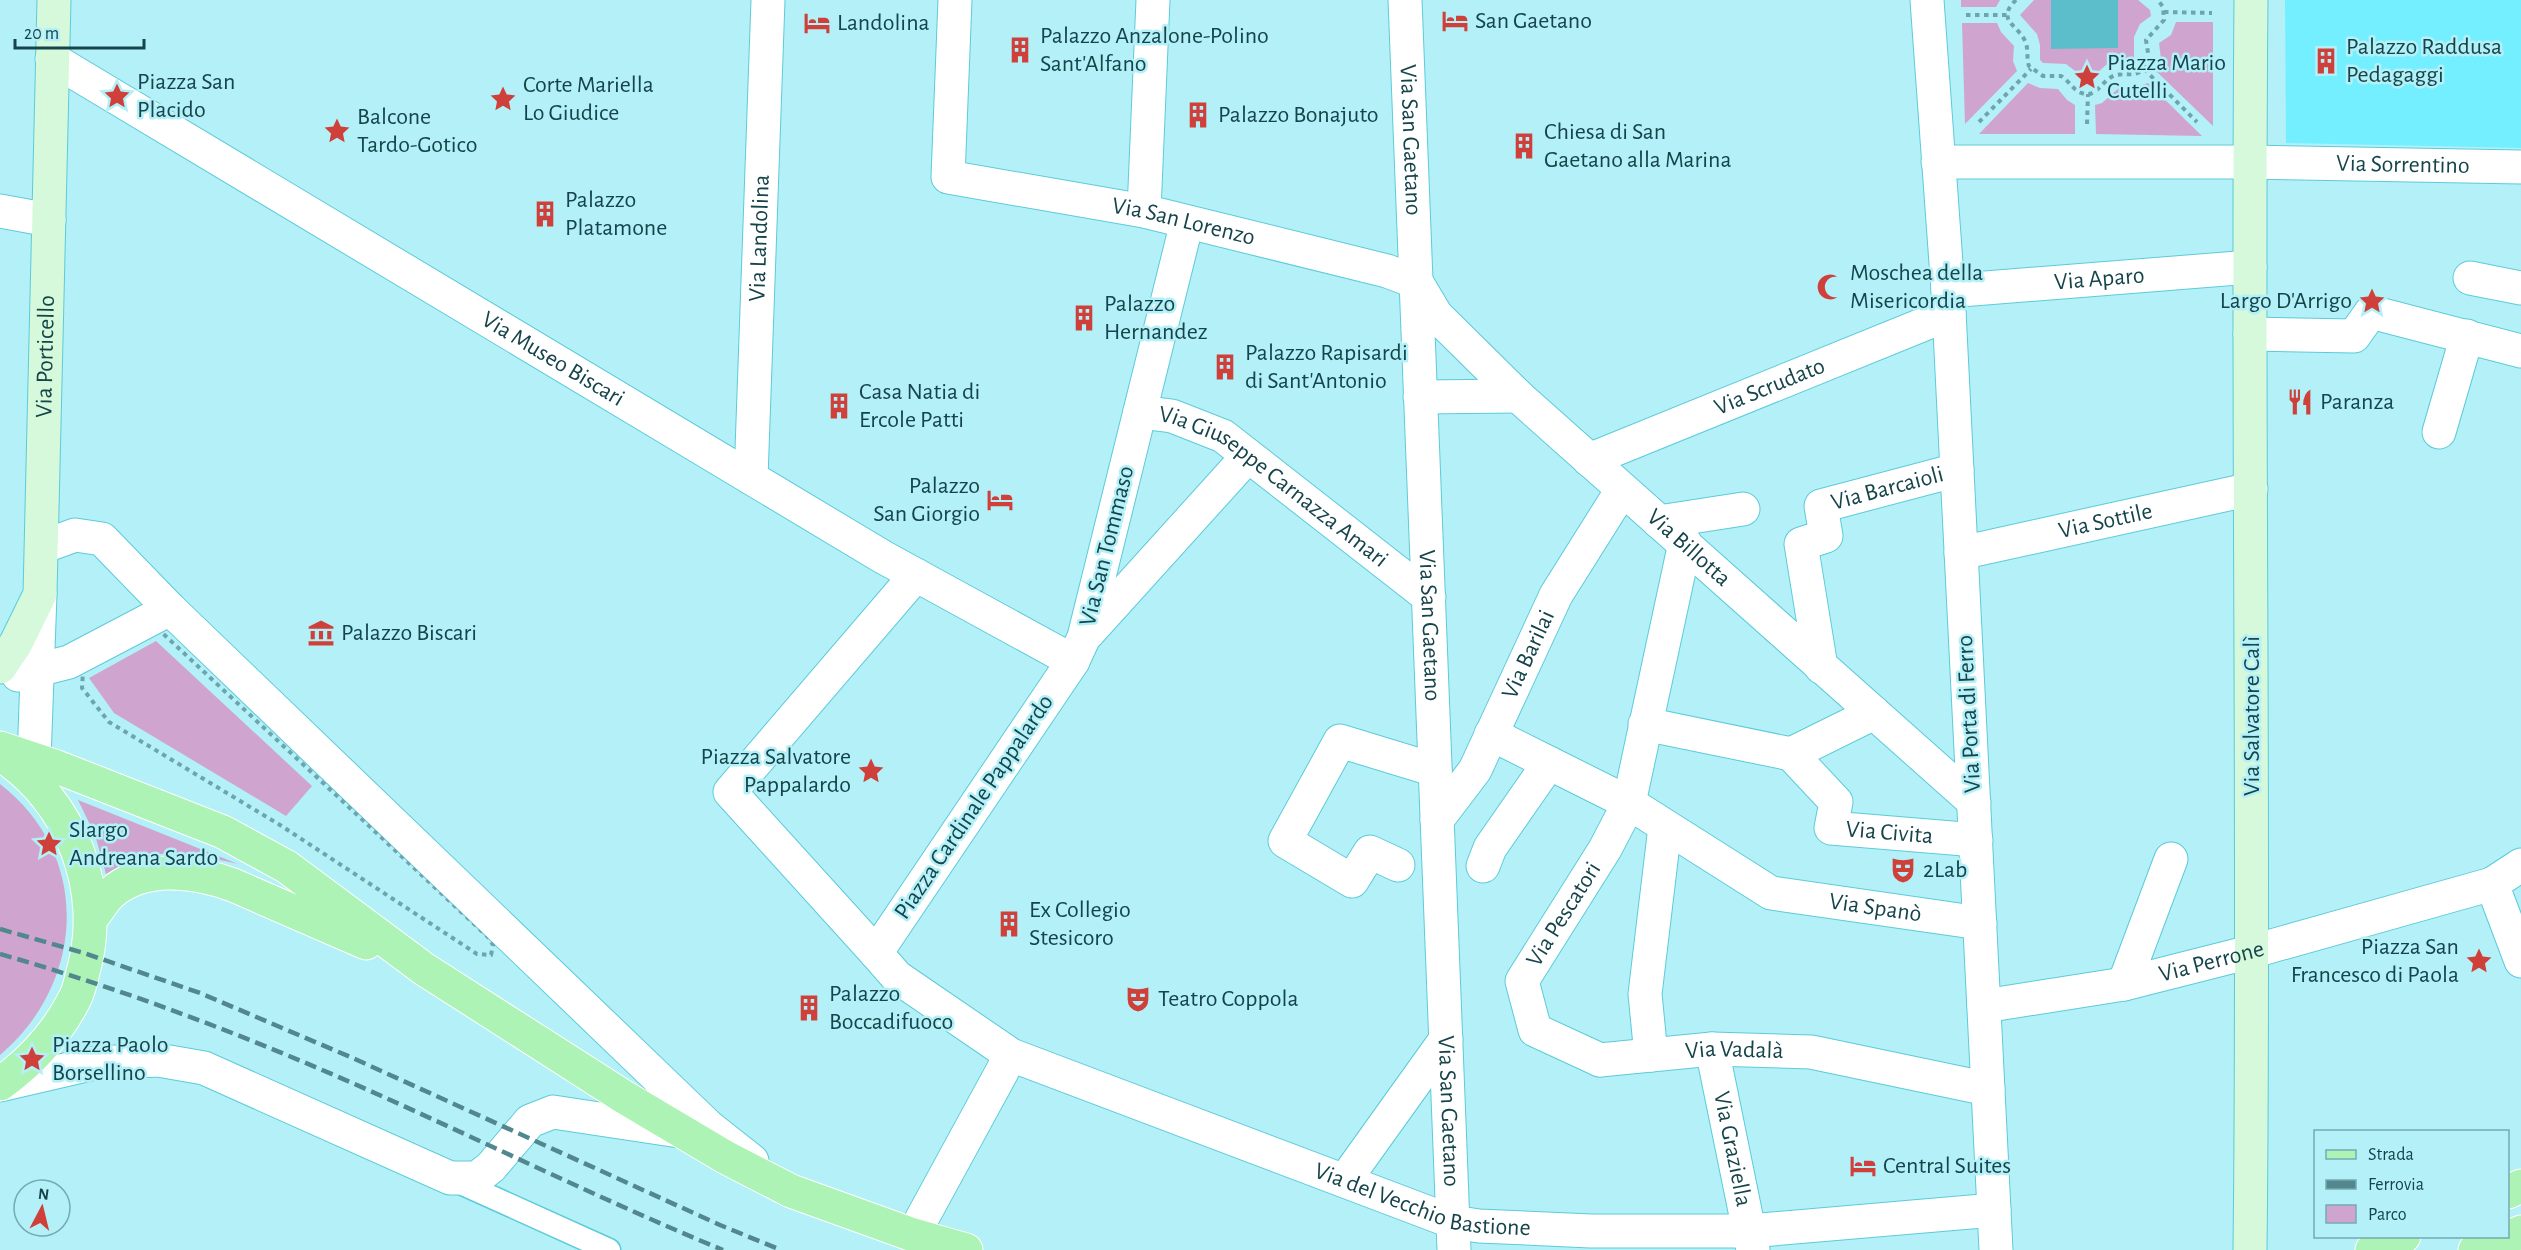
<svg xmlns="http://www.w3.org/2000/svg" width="2521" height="1250" viewBox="0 0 2521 1250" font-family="'Alegreya Sans',sans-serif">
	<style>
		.built { fill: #74efff }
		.green { fill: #cfa5cf }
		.water { fill: #5cbecb }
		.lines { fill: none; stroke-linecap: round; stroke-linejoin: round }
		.service-casing { stroke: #5ccbd9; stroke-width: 25 }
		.pedestrian-casing { stroke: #5ccbd9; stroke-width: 35 }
		.minor-casing { stroke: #5ccbd9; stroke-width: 35 }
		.secondary-casing { stroke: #5ccbd9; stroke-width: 35 }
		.primary-casing { stroke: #fff; stroke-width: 35 }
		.path { stroke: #6ea5ac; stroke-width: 4; stroke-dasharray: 4.5 4.5; stroke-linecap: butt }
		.service { stroke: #fff; stroke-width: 22 }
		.pedestrian { stroke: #fff; stroke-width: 33 }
		.minor { stroke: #fff; stroke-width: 33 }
		.secondary { stroke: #d6f9db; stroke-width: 33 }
		.primary { stroke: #aef3b6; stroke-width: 33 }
		.rail { stroke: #53878e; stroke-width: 4.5; stroke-dasharray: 12 6; stroke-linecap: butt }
		.labels { text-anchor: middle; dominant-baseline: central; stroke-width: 5; stroke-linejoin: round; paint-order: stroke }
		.poi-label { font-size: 24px; fill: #15444a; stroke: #b4f0f8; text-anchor: start }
		.street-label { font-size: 24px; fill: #15444a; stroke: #b4f0f8 }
	</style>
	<rect width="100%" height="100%" fill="#b4f0f8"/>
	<!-- built -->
	<path class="built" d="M2285 0H2521V148L2286 143Z"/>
	<!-- green -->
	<path class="green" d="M1961 0H2000L1996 7H1961Z
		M2034 0H2051V48H2118V0H2138L2150 10 2151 16 2140 24 2134 37V61L2115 62 2106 65 2088 81 2066 64 2043 63 2040 60V45L2037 34 2020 15Z
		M2176 22H2213V126L2157 72 2161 59 2159 43 2171 35Z
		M1962 23H1997L2001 32 2014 46 2013 61 2017 71 1965 124Z
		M2028 83 2040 88 2058 89 2067 100 2075 105V134H1979Z
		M2148 83 2202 136 2096 134 2095 105 2102 103 2120 87 2133 88Z
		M156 641 312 786 286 816 114 713 89 678Z
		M0 784C92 855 86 982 0 1055Z
		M78 800 238 864C187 853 153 844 106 874L95 835Z"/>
	<!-- water -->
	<path class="water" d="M2051 0H2118V48L2051 49Z"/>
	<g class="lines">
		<!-- service casing -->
		<g class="service-casing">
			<path id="service" d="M454 1180 609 1250"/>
		</g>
		<!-- pedestrian casing -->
		<g class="pedestrian-casing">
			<g id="pedestrian">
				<path d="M1927 0 1948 291"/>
				<path d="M1938 162H2250"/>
				<path d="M0 211 49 220"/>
				<path d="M1144 211 1153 0"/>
				<path d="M2250 334 2354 336 2371 312 2521 351"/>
				<path d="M2439 432 2467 336"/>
				<path d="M1659 522 1743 509"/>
				<path id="s1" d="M1961 553 2251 489"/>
				<path id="s2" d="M1821 667 1801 544 1826 536 1821 506 1957 470"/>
				<path id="s3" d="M1645 724 1791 754 1836 802 1831 828 1976 840"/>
				<path d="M1791 754 1874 713"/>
				<path id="s4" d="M1549 763 1629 803 1771 893 1980 923"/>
				<path id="s5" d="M1437 820 1475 770 1556 595 1622 490"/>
				<path d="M1398 865 1370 852 1352 881 1285 841 1340 741 1435 770"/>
				<path d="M1483 866 1490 848 1549 763 1491 734"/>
				<path d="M876 953 730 792 916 575"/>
				<path d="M2124 984 2171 859"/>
				<path d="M1651 1055 1645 994 1665 827"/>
				<path id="s6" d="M1600 1060 1535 1030 1522 981 1605 849 1629 803 1685 543"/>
			</g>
		</g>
		<!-- minor casing -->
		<g class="minor-casing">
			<g id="minor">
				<path id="s7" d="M955 0 948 177 1144 211 1387 271 1416 282"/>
				<path id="s8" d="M1405 0 1454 1250"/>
				<path id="s9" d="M52 59 883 557 1073 661"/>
				<path id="s10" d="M2250 162 2521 167"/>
				<path id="s11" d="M1187 222 1084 637 1073 661 876 953 897 977 1011 1055 1453 1222 1479 1226 1591 1231H1749L1994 1210"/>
				<path d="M2470 278 2521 288"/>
				<path id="s12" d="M1417 283 1436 315 1518 396 1974 802"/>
				<path d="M1420 397 1518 396"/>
				<path id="s13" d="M1140 412 1172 416 1223 436 1429 597"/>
				<path id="s14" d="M1589 460 1949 314"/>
				<path id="s15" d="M751 478 768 0"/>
				<path d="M42 547 75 535 102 539 170 609 709 1127 752 1161"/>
				<path d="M1088 633 1248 456"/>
				<path d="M18 675 69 662 170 609"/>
				<path d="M37 785 34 760 40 594"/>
				<path d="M2521 865 2492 884 2521 961"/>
				<path id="s16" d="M1984 1006 2124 984 2254 951 2492 884"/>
				<path id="s17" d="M1712 1049 1753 1250"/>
				<path id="s18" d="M1600 1060 1712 1049 1811 1052 1988 1089"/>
				<path d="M0 1085 95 1063 158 1060 204 1068 450 1178H477L491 1167 530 1121 553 1112 679 1131"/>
				<path d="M1345 1180 1446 1039"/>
				<path d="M913 1235 1011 1055"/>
				<path id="s19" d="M1996 1250 1948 291 2250 267"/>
			</g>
		</g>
		<!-- secondary casing -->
		<g class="secondary-casing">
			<g id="secondary">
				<path id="s20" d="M0 667 16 643 40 594 54 0"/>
				<path d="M2250 1250C2255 833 2247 417 2251 0"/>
			</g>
		</g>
		<!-- primary casing -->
		<g class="primary-casing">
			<path id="primary" d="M0 748 57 767 223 832 287 867 424 969 624 1097 725 1157 791 1191 913 1235 966 1250
				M90 920C97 912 103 901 110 894 143 864 195 871 233 885L366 943
				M0 1084C32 1061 57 1034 75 998 79 990 81 981 83 972 106 891 72 801 1 755
				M2508 1192 2521 1186
				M2372 1250 2404 1236
				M2475 1250 2521 1232"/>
		</g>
		<!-- path -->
		<path class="path" d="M2016 0C1995 20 2018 25 2025 41 2029 49 2026 58 2029 66L2043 76H2061C2068 80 2072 88 2079 92 2097 101 2101 79 2116 75 2127 73 2135 77 2144 69L2149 59 2146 40 2164 20 2163 7 2158 0
			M2164 12 2212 13
			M1966 15H2007
			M2144 69 2197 122
			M1979 122 2031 69
			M2087 124 2088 94
			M157 628 488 937 493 945 491 955 477 954 280 825 109 722 82 688 83 671Z"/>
		<!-- service -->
		<use href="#service" class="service"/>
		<!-- pedestrian -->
		<use href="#pedestrian" class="pedestrian"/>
		<!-- minor -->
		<use href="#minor" class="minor"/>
		<!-- secondary -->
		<use href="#secondary" class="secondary"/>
		<!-- primary -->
		<use href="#primary" class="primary"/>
		<!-- rail -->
		<path class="rail" d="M0 929 84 953 200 993 355 1059 720 1225 781 1250
			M0 954C119 988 236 1032 350 1082 475 1137 597 1198 723 1250"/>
	</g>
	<!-- icons -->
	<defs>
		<g id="hotel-bare" transform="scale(2.07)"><path d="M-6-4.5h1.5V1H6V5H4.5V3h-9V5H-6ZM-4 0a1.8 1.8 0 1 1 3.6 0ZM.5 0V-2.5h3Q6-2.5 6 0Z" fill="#cf403b" stroke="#b4f0f8" stroke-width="2.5" paint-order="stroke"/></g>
		<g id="building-bare" transform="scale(2.07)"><path d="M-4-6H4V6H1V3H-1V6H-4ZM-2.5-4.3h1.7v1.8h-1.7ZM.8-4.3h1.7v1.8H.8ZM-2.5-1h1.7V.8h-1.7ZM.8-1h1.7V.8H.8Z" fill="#cf403b" stroke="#b4f0f8" stroke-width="2.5" paint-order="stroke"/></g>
		<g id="sight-bare" transform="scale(2.07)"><path d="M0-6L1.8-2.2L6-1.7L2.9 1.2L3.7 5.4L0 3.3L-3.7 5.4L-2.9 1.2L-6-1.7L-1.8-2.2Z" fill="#cf403b" stroke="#b4f0f8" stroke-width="2.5" paint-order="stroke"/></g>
		<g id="mosque-bare" transform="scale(2.07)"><path d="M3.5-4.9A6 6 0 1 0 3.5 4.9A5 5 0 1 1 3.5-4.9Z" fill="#cf403b" stroke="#b4f0f8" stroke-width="2.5" paint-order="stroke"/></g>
		<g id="restaurant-bare" transform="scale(2.07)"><path d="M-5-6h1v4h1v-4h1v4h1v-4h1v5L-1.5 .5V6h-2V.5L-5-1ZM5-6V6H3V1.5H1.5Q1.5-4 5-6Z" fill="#cf403b" stroke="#b4f0f8" stroke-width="2.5" paint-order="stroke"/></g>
		<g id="museum-bare" transform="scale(2.07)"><path d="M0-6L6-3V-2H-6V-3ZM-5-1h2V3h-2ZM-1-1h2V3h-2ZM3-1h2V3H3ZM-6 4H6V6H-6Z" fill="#cf403b" stroke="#b4f0f8" stroke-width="2.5" paint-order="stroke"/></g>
		<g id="theatre-bare" transform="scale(2.07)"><path d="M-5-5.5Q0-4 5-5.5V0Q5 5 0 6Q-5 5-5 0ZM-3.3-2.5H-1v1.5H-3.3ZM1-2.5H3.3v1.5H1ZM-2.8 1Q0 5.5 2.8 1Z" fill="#cf403b" stroke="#b4f0f8" stroke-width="2.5" paint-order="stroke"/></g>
	</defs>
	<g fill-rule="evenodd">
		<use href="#hotel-bare" x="1455" y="21"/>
		<use href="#hotel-bare" x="817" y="23"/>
		<use href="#building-bare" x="1020" y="50"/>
		<use href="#building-bare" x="2326" y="61"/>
		<use href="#sight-bare" x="2087" y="77"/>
		<use href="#sight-bare" x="117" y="96"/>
		<use href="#sight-bare" x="503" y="99"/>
		<use href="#building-bare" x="1198" y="115"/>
		<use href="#sight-bare" x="337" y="131"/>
		<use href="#building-bare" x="1524" y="146"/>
		<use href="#building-bare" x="545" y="214"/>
		<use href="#mosque-bare" x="1830" y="287"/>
		<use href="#sight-bare" x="2372" y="301"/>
		<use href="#building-bare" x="1084" y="318"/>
		<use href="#building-bare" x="1225" y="367"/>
		<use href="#restaurant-bare" x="2300" y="402"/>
		<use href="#building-bare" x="839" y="406"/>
		<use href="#hotel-bare" x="1000" y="500"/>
		<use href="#museum-bare" x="321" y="633"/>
		<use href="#sight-bare" x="871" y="771"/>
		<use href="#sight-bare" x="49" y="844"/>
		<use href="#theatre-bare" x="1903" y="870"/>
		<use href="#building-bare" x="1009" y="924"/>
		<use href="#sight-bare" x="2479" y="961"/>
		<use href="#theatre-bare" x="1138" y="999"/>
		<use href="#building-bare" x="809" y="1008"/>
		<use href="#sight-bare" x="32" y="1059"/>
		<use href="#hotel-bare" x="1863" y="1166"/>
	</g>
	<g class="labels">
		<!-- poi labels -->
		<g class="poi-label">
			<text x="1475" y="21">San Gaetano</text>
			<text x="837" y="23">Landolina</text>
			<text x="1040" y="36">Palazzo Anzalone-Polino<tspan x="1040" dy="28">Sant'Alfano</tspan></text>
			<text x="2346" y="47">Palazzo Raddusa<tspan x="2346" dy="28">Pedagaggi</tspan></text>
			<text x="2107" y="63">Piazza Mario<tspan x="2107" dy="28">Cutelli</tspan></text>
			<text x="137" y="82">Piazza San<tspan x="137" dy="28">Placido</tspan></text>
			<text x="523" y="85">Corte Mariella<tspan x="523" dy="28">Lo Giudice</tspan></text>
			<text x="1218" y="115">Palazzo Bonajuto</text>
			<text x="357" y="117">Balcone<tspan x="357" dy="28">Tardo-Gotico</tspan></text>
			<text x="1544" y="132">Chiesa di San<tspan x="1544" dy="28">Gaetano alla Marina</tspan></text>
			<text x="565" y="200">Palazzo<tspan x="565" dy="28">Platamone</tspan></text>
			<text x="1850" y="273">Moschea della<tspan x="1850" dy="28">Misericordia</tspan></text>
			<text x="2352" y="301" text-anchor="end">Largo D'Arrigo</text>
			<text x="1104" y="304">Palazzo<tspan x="1104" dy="28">Hernandez</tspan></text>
			<text x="1245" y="353">Palazzo Rapisardi<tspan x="1245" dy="28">di Sant'Antonio</tspan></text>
			<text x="859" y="392">Casa Natia di<tspan x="859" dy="28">Ercole Patti</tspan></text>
			<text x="2320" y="402">Paranza</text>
			<text x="980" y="486" text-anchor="end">Palazzo<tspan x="980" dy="28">San Giorgio</tspan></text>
			<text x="341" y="633">Palazzo Biscari</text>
			<text x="851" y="757" text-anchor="end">Piazza Salvatore<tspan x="851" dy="28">Pappalardo</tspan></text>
			<text x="69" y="830">Slargo<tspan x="69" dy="28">Andreana Sardo</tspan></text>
			<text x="1923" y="870">2Lab</text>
			<text x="1029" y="910">Ex Collegio<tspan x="1029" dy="28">Stesicoro</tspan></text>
			<text x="2459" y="947" text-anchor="end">Piazza San<tspan x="2459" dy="28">Francesco di Paola</tspan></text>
			<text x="829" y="994">Palazzo<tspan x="829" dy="28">Boccadifuoco</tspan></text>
			<text x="1158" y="999">Teatro Coppola</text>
			<text x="52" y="1045">Piazza Paolo<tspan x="52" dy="28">Borsellino</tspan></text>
			<text x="1883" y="1166">Central Suites</text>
		</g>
		<!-- street labels -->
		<g class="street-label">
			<text stroke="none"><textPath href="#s8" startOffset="140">Via San Gaetano</textPath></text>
			<text stroke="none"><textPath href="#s10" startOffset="153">Via Sorrentino</textPath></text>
			<text stroke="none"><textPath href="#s7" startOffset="417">Via San Lorenzo</textPath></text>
			<text stroke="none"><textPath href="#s15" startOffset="240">Via Landolina</textPath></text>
			<text stroke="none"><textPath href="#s19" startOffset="1112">Via Aparo</textPath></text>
			<text stroke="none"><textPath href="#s20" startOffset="321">Via Porticello</textPath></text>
			<text stroke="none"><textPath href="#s9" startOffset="584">Via Museo Biscari</textPath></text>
			<text stroke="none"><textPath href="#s14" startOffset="195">Via Scrudato</textPath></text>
			<text stroke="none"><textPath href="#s2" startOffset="250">Via Barcaioli</textPath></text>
			<text stroke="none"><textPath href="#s13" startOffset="156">Via Giuseppe Carnazza Amari</textPath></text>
			<text stroke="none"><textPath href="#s1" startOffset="148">Via Sottile</textPath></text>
			<text transform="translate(1107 546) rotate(-76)">Via San Tommaso</text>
			<text stroke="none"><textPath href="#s12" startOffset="381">Via Billotta</textPath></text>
			<text stroke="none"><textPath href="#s8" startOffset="626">Via San Gaetano</textPath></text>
			<text stroke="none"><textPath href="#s5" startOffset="190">Via Barilai</textPath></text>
			<text transform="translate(1969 714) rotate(-93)">Via Porta di Ferro</text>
			<text transform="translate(2252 716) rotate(-90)">Via Salvatore Calì</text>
			<text transform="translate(974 807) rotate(-56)">Piazza Cardinale Pappalardo</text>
			<text stroke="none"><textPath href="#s3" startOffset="300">Via Civita</textPath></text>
			<text stroke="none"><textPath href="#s4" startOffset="363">Via Spanò</textPath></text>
			<text stroke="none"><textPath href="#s6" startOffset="201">Via Pescatori</textPath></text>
			<text stroke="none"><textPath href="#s16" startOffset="232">Via Perrone</textPath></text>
			<text stroke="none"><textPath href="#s18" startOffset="135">Via Vadalà</textPath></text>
			<text stroke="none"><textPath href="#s8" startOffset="1112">Via San Gaetano</textPath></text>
			<text stroke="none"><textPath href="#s17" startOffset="102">Via Graziella</textPath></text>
			<text stroke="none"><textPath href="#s11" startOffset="1414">Via del Vecchio Bastione</textPath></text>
		</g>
	</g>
	<!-- legend -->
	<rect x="2314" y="1130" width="195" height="108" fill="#b4f0f8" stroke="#74abb2" stroke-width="1.5"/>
	<rect x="2326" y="1150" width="30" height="9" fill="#aef3b6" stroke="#74abb2" stroke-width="1.5"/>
	<text x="2368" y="1160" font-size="18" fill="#15444a">Strada</text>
	<rect x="2326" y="1180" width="30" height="9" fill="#53878e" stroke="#74abb2" stroke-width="1.5"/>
	<text x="2368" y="1190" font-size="18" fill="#15444a">Ferrovia</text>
	<rect x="2326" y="1205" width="30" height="18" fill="#cfa5cf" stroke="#74abb2" stroke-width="1.5"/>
	<text x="2368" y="1220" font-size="18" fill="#15444a">Parco</text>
	<!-- north arrow -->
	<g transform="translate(42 1208) rotate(7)"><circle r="28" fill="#b4f0f8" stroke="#74abb2" stroke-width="1.5"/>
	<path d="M0-4.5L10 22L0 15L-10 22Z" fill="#cf403b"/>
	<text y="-9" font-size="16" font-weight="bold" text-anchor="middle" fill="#15444a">N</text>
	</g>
	<!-- scale -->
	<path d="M15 39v9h129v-9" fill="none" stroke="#15444a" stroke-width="3"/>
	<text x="24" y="39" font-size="18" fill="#15444a" stroke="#b4f0f8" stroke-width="4.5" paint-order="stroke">20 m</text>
</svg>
